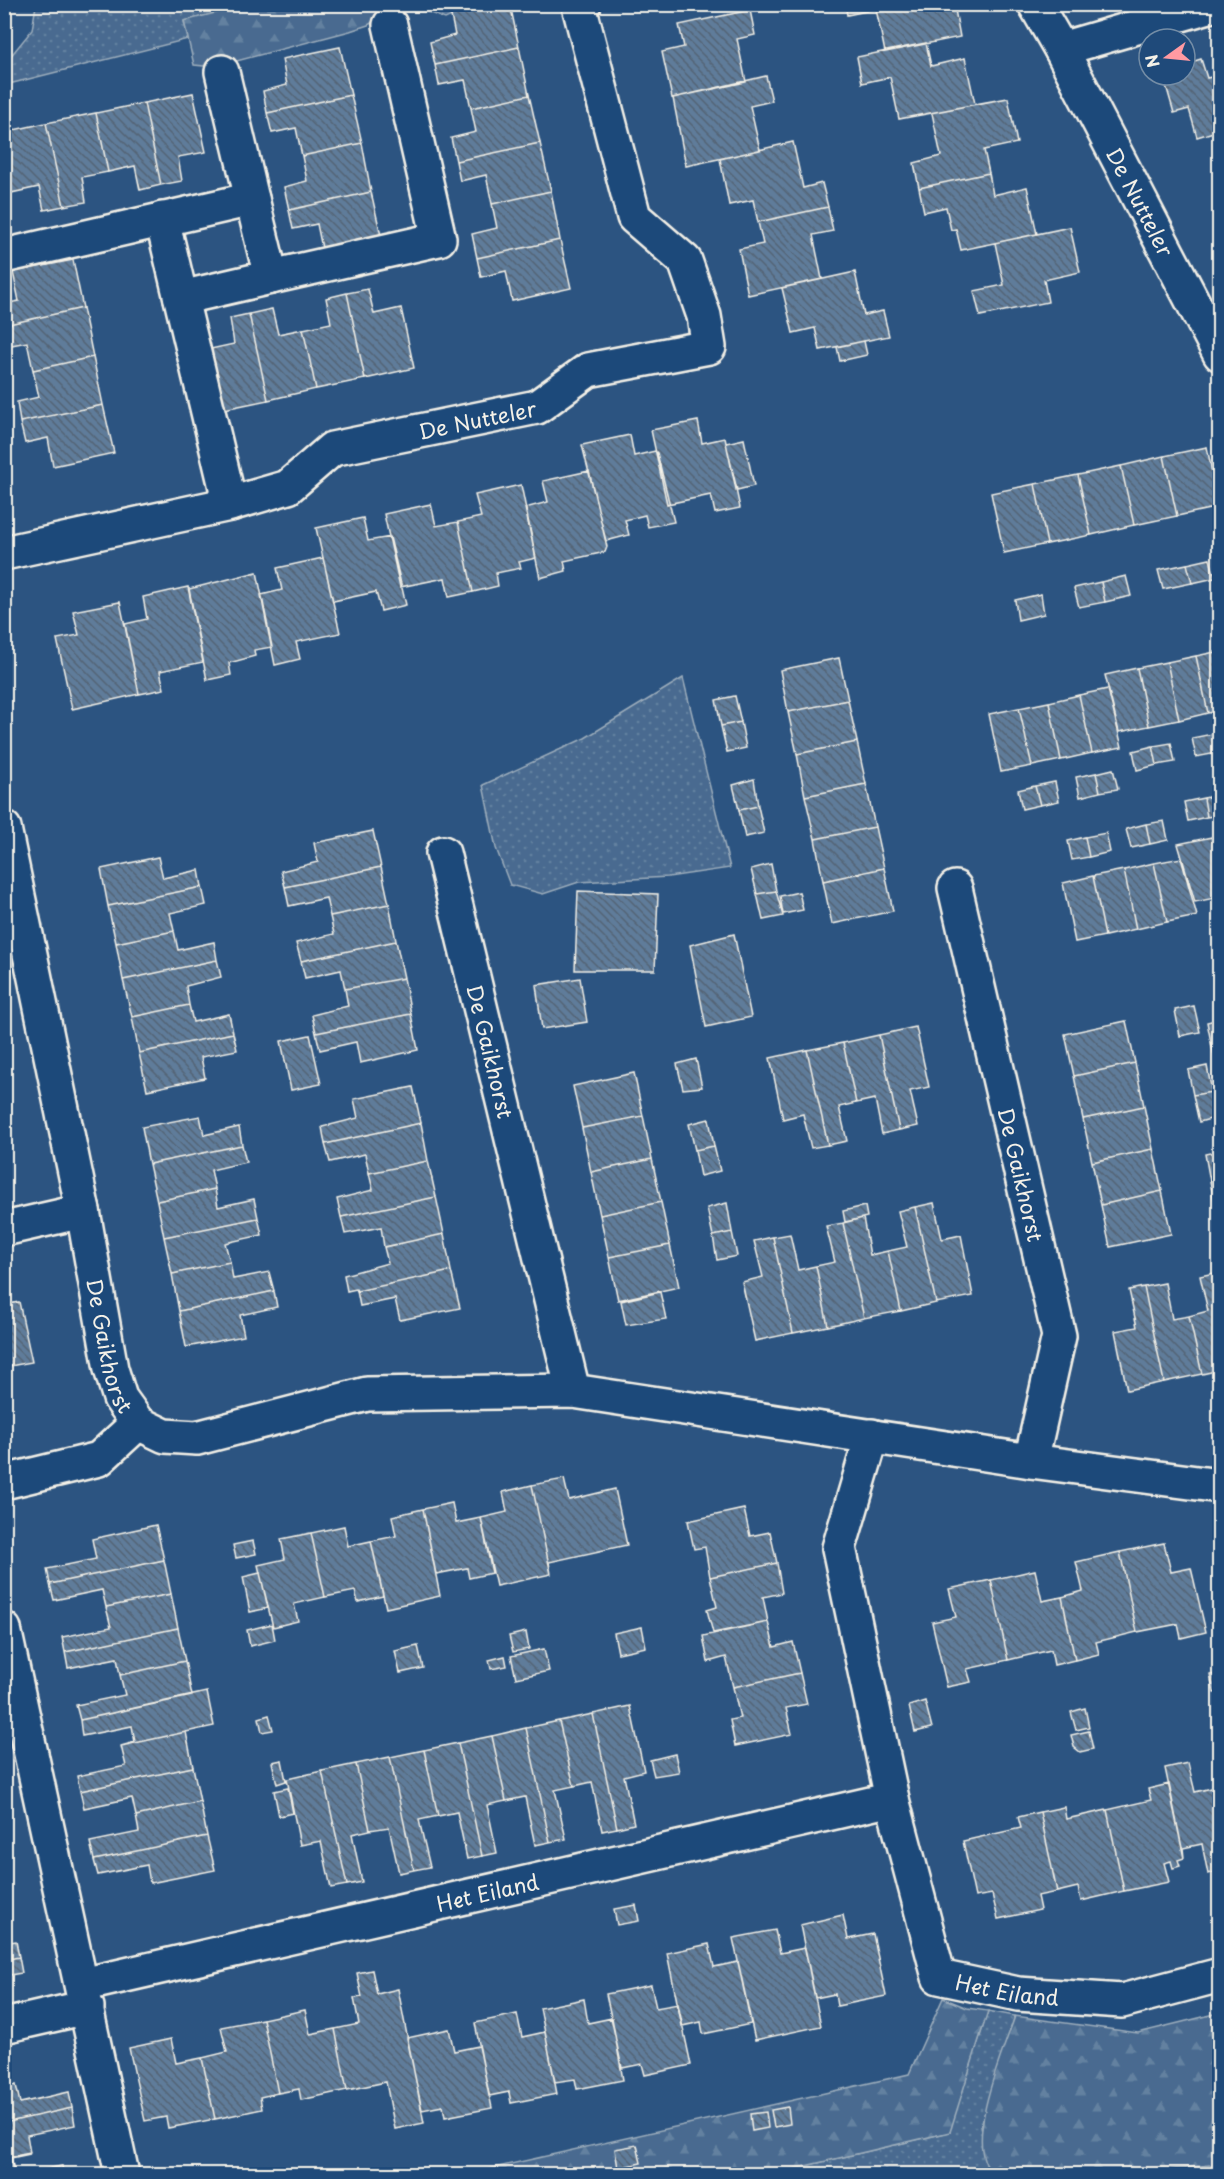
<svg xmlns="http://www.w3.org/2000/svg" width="1224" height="2179" viewBox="0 0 1224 2179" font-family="'Playpen Sans',sans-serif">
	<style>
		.grass { fill: url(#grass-dots); stroke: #9eaebc; stroke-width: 1.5 }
		.forest { fill: url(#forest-firs); stroke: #9eaebc; stroke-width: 1.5 }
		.building { fill: url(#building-back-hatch); stroke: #f4f1e8; stroke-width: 1.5 }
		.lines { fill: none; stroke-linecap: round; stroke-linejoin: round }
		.minor-casing { stroke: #f4f1e8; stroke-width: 38 }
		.minor { stroke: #1f4a7a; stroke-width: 33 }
		.labels { text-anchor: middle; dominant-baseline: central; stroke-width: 6; stroke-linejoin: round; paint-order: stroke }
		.street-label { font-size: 21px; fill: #f4f1e8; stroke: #1f4a7a }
	</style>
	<defs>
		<pattern id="grass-dots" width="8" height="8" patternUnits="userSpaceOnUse" patternTransform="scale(1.5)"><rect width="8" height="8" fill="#496b90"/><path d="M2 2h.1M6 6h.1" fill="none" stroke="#6481a0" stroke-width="1.8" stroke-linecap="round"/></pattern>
		<pattern id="forest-firs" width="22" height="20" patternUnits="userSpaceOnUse" patternTransform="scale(1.5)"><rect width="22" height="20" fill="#496b90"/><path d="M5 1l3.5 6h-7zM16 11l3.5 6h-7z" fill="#6481a0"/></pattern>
		<pattern id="building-back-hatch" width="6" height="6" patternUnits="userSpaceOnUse" patternTransform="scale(1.5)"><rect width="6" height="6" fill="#5e7b9a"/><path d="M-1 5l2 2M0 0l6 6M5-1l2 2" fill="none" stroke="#556474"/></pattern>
	</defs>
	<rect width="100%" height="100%" fill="#2c5481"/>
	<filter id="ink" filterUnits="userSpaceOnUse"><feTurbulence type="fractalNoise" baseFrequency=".0167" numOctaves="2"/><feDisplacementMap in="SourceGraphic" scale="12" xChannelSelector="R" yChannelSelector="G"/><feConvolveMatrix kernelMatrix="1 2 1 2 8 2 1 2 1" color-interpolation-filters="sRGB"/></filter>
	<g filter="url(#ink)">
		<!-- grass -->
		<path class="grass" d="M36 5H250L184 21 188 39 5 85V63L32 30Z
			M683 678 730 868 668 877 579 882 543 894 510 885 496 848 483 785 585 738Z
			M988 2011 1015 2016 981 2125 987 2169 993 2174H771L949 2132Z
			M1219 2164V2174H1130Z"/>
		<!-- forest -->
		<path class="forest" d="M250 4 476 5 445 19 428 12 392 11 368 25 350 31 214 67 194 65 184 21Z
			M943 1998 967 2008 988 2011 950 2132 771 2174H467L909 2074Z
			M1219 2013V2164L1130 2174H994C960 2148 1004 2050 1015 2016L1138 2033Z"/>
		<!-- building -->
		<path class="building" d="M481 4H510L519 47 435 65 430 42 455 35 450 11Z
			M845 4H954L960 37 885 52 876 9 847 15Z
			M750 10 755 35 737 39 746 82 672 98 662 52 684 47 679 25Z
			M926 43 931 66 965 58 975 104 1008 98 899 119 890 77 862 83 857 57Z
			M340 47 351 95 267 113 263 91 287 85 282 59Z
			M519 47 529 95 471 108 465 80 439 85 435 65Z
			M1201 59 1207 78 1220 75V130L1197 137 1189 109 1174 113 1163 75H1185V64Z
			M766 76 772 101 750 106 760 150 686 166 673 98Z
			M193 93 206 152 178 157 182 181 161 185 144 103Z
			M351 95 362 143 302 156 296 128 272 133 267 113Z
			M529 95 540 143 456 161 451 138 476 132 471 108Z
			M1008 98 1017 143 984 150 989 173 919 188 914 163 941 156 932 113 899 119Z
			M144 103 161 185 140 190 135 166 108 172 96 113Z
			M96 113 108 172 82 177 86 202 64 206 46 123Z
			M46 123 64 206 44 210 39 187 11 193 4 163V132Z
			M793 142 803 188 822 183 828 207 758 222 753 200 729 205 720 159Z
			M362 143 371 192 289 210 284 187 307 181 302 156Z
			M540 143 551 191 492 204 486 175 460 181 456 161Z
			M989 173 993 195 1027 187 1037 234 961 250 956 229 951 230 946 207 924 212 919 188Z
			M551 191 560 240 477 258 472 234 497 228 492 204Z
			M371 192 382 240 323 253 317 224 293 229 289 210Z
			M828 207 833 231 813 235 822 279 748 295 739 249 763 244 758 222Z
			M1070 227 1080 272 1044 280 1048 302 980 316 974 291 1004 285 995 243 961 250Z
			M560 240 571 288 512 301 506 271 481 277 477 258Z
			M73 260 83 308 4 325V304L19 301 13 272Z
			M855 272 864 315 883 311 889 336 820 350 815 328 793 333 782 288Z
			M368 289 374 314 401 308 414 368 365 379 347 293Z
			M347 293 365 379 316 389 303 329 331 323 326 298Z
			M83 308 93 357 33 370 27 342 6 346 4 325Z
			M272 309 278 334 303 329 316 389 268 400 249 314Z
			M249 314 268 400 219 410 206 350 234 344 230 318Z
			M864 341 867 355 840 361 837 347Z
			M93 357 103 405 20 422 17 402 39 397 33 370Z
			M103 405 114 453 53 466 48 438 25 443 20 422Z
			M698 421 702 443 725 438 740 508 715 513 711 495 667 504 651 430Z
			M630 435 634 456 655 451 657 453 674 522 648 527 645 515 625 520 629 535 606 541 582 445Z
			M744 439 754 486 737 490 726 443Z
			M1207 447 1219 507 1177 516 1164 456Z
			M1164 456 1177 516 1134 525 1121 466Z
			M1121 466 1134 525 1091 535 1078 475Z
			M589 471 607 547 605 552 564 561 566 571 540 578 525 508 548 502 543 481Z
			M1078 475 1091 535 1047 544 1035 484Z
			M1035 484 1047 544 1004 553 991 493Z
			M521 485 536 558 519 562 521 568 496 573 498 586 473 592 458 522 481 517 475 495Z
			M431 504 436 526 458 522 473 592 449 597 445 578 400 587 384 514Z
			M363 518 368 541 390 537 406 605 381 611 376 592 333 601 316 528Z
			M323 558 340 633 296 642 300 659 275 665 261 595 282 590 277 568Z
			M1210 559 1215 578 1192 583 1187 564Z
			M1187 564 1192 583 1163 589 1158 570Z
			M257 572 272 647 254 650 255 656 229 663 231 675 207 680 189 589Z
			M1126 576 1131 596 1105 602 1101 582Z
			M1101 582 1105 602 1079 607 1074 588Z
			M188 587 203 662 160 671 164 689 139 694 125 624 147 619 143 597Z
			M1041 594 1044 614 1018 620 1015 600Z
			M120 602 139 694 72 709 57 639 79 635 73 611Z
			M1220 651V711L1208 713 1196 656Z
			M1196 656 1208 713 1179 720 1167 662Z
			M839 658 848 700 788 712 780 670Z
			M1167 662 1179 720 1149 726 1137 668Z
			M1137 668 1149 726 1119 732 1105 675Z
			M1108 689 1122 747 1092 753 1079 695Z
			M1079 695 1092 753 1061 760 1049 702Z
			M735 696 741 722 721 726 716 700Z
			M848 700 857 742 797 754 788 712Z
			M1049 702 1061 760 1032 766 1019 708Z
			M1019 708 1032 766 1001 772 989 714Z
			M741 722 746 748 727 752 721 726Z
			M1220 732V753H1217L1212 734Z
			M1212 734 1217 753 1196 757 1192 738Z
			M857 742 866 784 805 796 797 754Z
			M1171 743 1175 762 1157 765 1153 746Z
			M1153 746 1157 765 1137 770 1133 751Z
			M1113 769 1118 789 1100 792 1096 773Z
			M1096 773 1100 792 1080 797 1076 777Z
			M754 779 758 806 739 810 733 785Z
			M1055 782 1059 801 1040 805 1035 786Z
			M866 784 875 827 815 839 805 796Z
			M1035 786 1040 805 1022 809 1018 790Z
			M1220 794V815L1207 817 1204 798Z
			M1204 798 1207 817 1188 821 1184 802Z
			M758 806 764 833 745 837 739 810Z
			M1164 821 1168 840 1150 844 1146 824Z
			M1146 824 1150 844 1131 848 1126 829Z
			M875 827 884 868 823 881 815 839Z
			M373 831 381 867 285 887 281 871 318 862 314 843Z
			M1106 833 1110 852 1089 857 1085 837Z
			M1220 836V875L1212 837Z
			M1085 837 1089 857 1072 860 1068 841Z
			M1212 837 1220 875V897L1195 902 1178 844Z
			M158 857 163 878 199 870 202 887 108 906 101 869Z
			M1181 858 1197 916 1167 922 1154 863Z
			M1154 863 1167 922 1136 929 1124 870Z
			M771 864 776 891 757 894 751 869Z
			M381 867 389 904 330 916 326 898 289 906 285 887Z
			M884 868 893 911 832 924 823 881Z
			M1124 870 1136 929 1105 936 1093 876Z
			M1093 876 1105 936 1075 942 1063 883Z
			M202 887 206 905 170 913 174 931 116 943 108 906Z
			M578 891 658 894 655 970H575Z
			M776 891 783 916 763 920 757 894Z
			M799 892 803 910 783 914 780 896Z
			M389 904 396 941 301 961 296 943 334 934 330 916Z
			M174 931 178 950 214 942 217 960 123 980 116 943Z
			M734 934 751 1017 706 1027 690 945Z
			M396 941 404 978 345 989 341 970 305 978 301 961Z
			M217 960 221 977 186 986 189 1005 132 1017 123 980Z
			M404 978 411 1014 316 1033 312 1015 348 1006 345 989Z
			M580 978 587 1022 542 1029 536 985Z
			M189 1005 193 1022 229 1014 233 1033 139 1053 132 1017Z
			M1194 1006 1200 1032 1180 1036 1175 1010Z
			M411 1014 418 1050 360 1063 356 1042 320 1050 316 1033Z
			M1220 1019V1045L1212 1047 1207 1022Z
			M1126 1021 1135 1063 1074 1076 1065 1034Z
			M916 1027 929 1087 910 1091 918 1126 899 1130 879 1035Z
			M233 1033 237 1050 201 1057 205 1078 147 1090 139 1053Z
			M310 1035 321 1084 291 1090 281 1041Z
			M879 1035 899 1130 882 1134 875 1099 856 1103 843 1043Z
			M843 1043 856 1103 839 1107 847 1141 828 1145 807 1050Z
			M1220 1045V1073L1218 1074 1212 1047Z
			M807 1050 828 1145 811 1148 803 1114 783 1119 770 1058Z
			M696 1059 702 1087 683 1089 677 1064Z
			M1135 1063 1144 1106 1083 1119 1074 1076Z
			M1207 1066 1212 1092 1193 1095 1188 1070Z
			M634 1073 643 1116 582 1128 573 1086Z
			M413 1087 421 1123 325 1144 322 1127 358 1118 354 1099Z
			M1212 1092 1218 1117 1199 1122 1193 1095Z
			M1144 1106 1153 1149 1092 1162 1083 1119Z
			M200 1116 204 1135 239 1127 242 1145 149 1164 142 1127Z
			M643 1116 652 1159 591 1172 582 1128Z
			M709 1119 714 1146 695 1150 689 1124Z
			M421 1123 428 1161 369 1173 365 1154 330 1162 325 1144Z
			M242 1145 246 1162 211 1170 215 1189 157 1201 149 1164Z
			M714 1146 720 1171 700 1176 695 1150Z
			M1153 1149 1162 1191 1101 1205 1092 1162Z
			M1220 1151V1179L1210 1181 1205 1154Z
			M652 1159 661 1202 600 1215 591 1172Z
			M428 1161 436 1197 341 1217 337 1199 373 1190 369 1173Z
			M1220 1179V1205L1215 1206 1210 1181Z
			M215 1189 218 1207 254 1199 258 1218 164 1237 157 1201Z
			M1162 1191 1171 1234 1110 1247 1101 1205Z
			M436 1197 444 1234 384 1247 381 1227 345 1234 341 1217Z
			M661 1202 670 1245 609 1257 600 1215Z
			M727 1203 732 1232 713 1236 707 1208Z
			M934 1203 942 1239 961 1235 973 1296 936 1303 915 1207Z
			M865 1206 867 1217 845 1222 843 1211Z
			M915 1207 936 1303 901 1311 888 1251 907 1247 898 1211Z
			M258 1218 262 1235 225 1243 230 1262 172 1274 164 1237Z
			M863 1218 870 1255 888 1251 901 1311 864 1318 843 1223Z
			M843 1223 864 1318 828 1326 816 1266 835 1262 826 1226Z
			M732 1232 737 1256 717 1260 713 1236Z
			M444 1234 451 1271 357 1291 356 1289 347 1291 344 1275 388 1263 384 1247Z
			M790 1234 798 1270 816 1266 828 1326 793 1333 773 1237Z
			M773 1237 793 1333 755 1341 742 1282 763 1277 754 1241Z
			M670 1245 679 1287 618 1300 609 1257Z
			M230 1262 233 1279 269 1272 274 1291 179 1311 172 1274Z
			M451 1271 460 1308 400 1320 395 1299 360 1306 357 1291Z
			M1219 1272 1220 1370 1202 1374 1189 1316 1208 1311 1200 1276Z
			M1165 1283 1172 1319 1189 1316 1202 1374 1164 1382 1144 1287Z
			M1144 1287 1164 1382 1127 1390 1115 1331 1137 1327 1129 1290Z
			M274 1291 277 1307 240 1315 244 1336 186 1347 179 1311Z
			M660 1292 666 1319 626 1325 621 1301Z
			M19 1302 32 1362 4 1367V1305Z
			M564 1479 569 1500 615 1489 627 1545 549 1562 551 1574 532 1485Z
			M532 1485 551 1574 496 1586 481 1518 507 1512 503 1492Z
			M452 1503 456 1523 481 1518 492 1573 469 1578 467 1568 436 1574 423 1509Z
			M423 1509 440 1596 386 1608 371 1541 396 1536 392 1516Z
			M744 1509 750 1536 770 1532 777 1563 710 1577 705 1547 694 1549 688 1521Z
			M156 1525 164 1560 50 1584 47 1569 96 1559 92 1539Z
			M344 1526 348 1546 371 1541 383 1596 358 1602 355 1591 325 1597 311 1533Z
			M311 1533 325 1597 294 1604 298 1621 273 1627 258 1565 285 1559 281 1539Z
			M253 1541 256 1554 236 1558 233 1545Z
			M1164 1543 1171 1572 1191 1568 1206 1632 1181 1638 1178 1624 1137 1632 1120 1552Z
			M1120 1552 1137 1632 1096 1642 1099 1654 1075 1660 1062 1597 1083 1591 1076 1562Z
			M164 1560 171 1594 106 1607 102 1590 54 1600 50 1584Z
			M777 1563 782 1593 763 1597 768 1622 713 1633 707 1610 717 1607 710 1577Z
			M1035 1570 1042 1601 1062 1597 1075 1660 1054 1665 1051 1650 1008 1660 991 1580Z
			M260 1573 268 1608 250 1612 243 1577Z
			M991 1580 1008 1660 967 1669 971 1682 947 1687 932 1622 956 1617 949 1589Z
			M171 1594 178 1628 65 1652 62 1637 111 1627 106 1607Z
			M768 1622 774 1647 793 1642 800 1673 733 1687 726 1657 708 1662 703 1636Z
			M272 1624 275 1640 250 1646 247 1630Z
			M642 1627 646 1647 618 1653 614 1633Z
			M178 1628 185 1661 120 1675 117 1658 68 1668 65 1652Z
			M526 1632 529 1649 513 1652 509 1636Z
			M418 1646 423 1668 400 1673 395 1651Z
			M544 1649 549 1671 516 1678 511 1656Z
			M505 1656 507 1666 491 1669 489 1660Z
			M185 1661 192 1696 80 1720 76 1705 125 1695 120 1675Z
			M800 1673 807 1704 786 1708 792 1734 735 1746 730 1720 740 1718 733 1687Z
			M1220 1673V1692L1214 1693 1210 1675Z
			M207 1692 214 1726 121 1746 135 1742 132 1726 82 1736 80 1720Z
			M925 1701 932 1728 915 1732 909 1706Z
			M630 1706 644 1771 624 1776 634 1824 617 1828 593 1714Z
			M1085 1708 1089 1727 1076 1730 1071 1712Z
			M593 1714 617 1828 602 1831 592 1782 574 1786 559 1721Z
			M269 1715 273 1730 262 1732 259 1718Z
			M559 1721 574 1786 555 1790 566 1839 550 1842 526 1728Z
			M526 1728 550 1842 535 1845 525 1797 506 1801 492 1736Z
			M1089 1731 1093 1749 1080 1752 1074 1747 1071 1735Z
			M186 1732 193 1767 80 1791 77 1776 126 1766 121 1746Z
			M492 1736 506 1801 487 1805 497 1853 482 1856 458 1743Z
			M458 1743 482 1856 467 1859 457 1812 438 1816 424 1750Z
			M424 1750 438 1816 419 1820 430 1867 414 1870 390 1757Z
			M675 1754 679 1772 654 1776 650 1760Z
			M390 1757 414 1870 399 1873 389 1827 370 1830 356 1764Z
			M282 1760 286 1781 277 1784 272 1762Z
			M1188 1763 1195 1792 1220 1786V1871L1208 1874 1202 1844 1183 1848 1184 1858 1165 1768Z
			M356 1764 370 1830 352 1834 362 1882 347 1885 322 1771Z
			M193 1767 200 1801 136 1816 132 1798 84 1808 80 1791Z
			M322 1771 347 1885 331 1888 321 1841 300 1845 287 1779Z
			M1169 1784 1184 1858 1178 1860 1180 1866 1173 1868 1171 1861 1164 1863 1169 1882 1124 1891 1107 1810 1151 1800 1148 1789Z
			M288 1788 293 1813 279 1816 274 1791Z
			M200 1801 207 1836 94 1860 90 1842 139 1832 136 1816Z
			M1064 1807 1066 1819 1107 1810 1124 1891 1081 1901 1078 1887 1057 1892 1040 1812Z
			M1040 1812 1057 1892 1037 1896 1040 1910 998 1919 992 1894 975 1897 963 1841 1021 1828 1018 1817Z
			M207 1836 215 1870 150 1883 147 1865 98 1875 94 1860Z
			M636 1905 639 1921 617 1925 614 1909Z
			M843 1915 848 1939 873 1934 886 1996 837 2006 835 1994 815 1998 800 1925Z
			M775 1930 780 1953 805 1948 821 2026 755 2040 733 1938Z
			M16 1941 19 1957 4 1960V1943Z
			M709 1944 714 1967 738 1962 751 2024 703 2034 701 2022 682 2026 667 1953Z
			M19 1957 22 1973 4 1976V1960Z
			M372 1970 377 1994 398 1989 424 2123 395 2129 386 2082 347 2090 335 2029 359 2024 354 1998 362 1997 357 1973Z
			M651 1985 656 2008 678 2004 691 2065 645 2075 642 2064 622 2068 606 1994Z
			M584 1999 588 2023 612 2018 623 2080 577 2089 575 2079 555 2082 540 2008Z
			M305 2010 310 2034 335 2029 347 2090 301 2100 299 2089 278 2093 263 2019Z
			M517 2014 522 2037 545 2032 557 2094 511 2103 509 2092 489 2096 475 2023Z
			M263 2019 278 2093 260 2097 262 2109 215 2119 202 2058 227 2052 221 2027Z
			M449 2029 454 2051 479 2046 492 2108 445 2117 443 2106 422 2110 407 2038Z
			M171 2039 176 2063 202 2058 215 2119 168 2128 166 2117 145 2121 129 2048Z
			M16 2085 20 2103 69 2092 72 2108 4 2123V2088Z
			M788 2107 790 2124 774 2127 771 2110Z
			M72 2108 75 2125 27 2135 30 2153 4 2158V2123Z
			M766 2112 768 2128 752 2131 750 2114Z
			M637 2145 641 2163 618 2168 615 2149Z
			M30 2154 11 2158 15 2174H4V2158Z
			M62 2166 64 2174H22Z"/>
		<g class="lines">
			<!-- minor casing -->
			<g class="minor-casing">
				<g id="minor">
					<path id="s1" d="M1035 4 1061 49 1220 354"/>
					<path d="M1061 49 1216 4"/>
					<path d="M222 72 252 199"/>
					<path d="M162 219 230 504"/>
					<path d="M4 256 252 199 271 277 181 298"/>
					<path d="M271 277 439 239 390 25"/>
					<path id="s2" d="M4 553 230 504 288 487 332 449 537 407 588 370 709 347 704 316 685 261 634 217 579 6 584 4"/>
					<path id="s3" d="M4 828 83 1211 111 1369 120 1398 138 1423 165 1436 197 1438 367 1394 573 1391 1031 1461 1220 1486"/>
					<path id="s4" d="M443 853 573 1391"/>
					<path id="s5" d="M955 888 1059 1336 1031 1461"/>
					<path d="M4 1229 83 1211"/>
					<path id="s6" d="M872 1436 839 1548 892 1799 939 1977 1018 1994 1122 2001 1220 1975"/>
					<path d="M4 1482 99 1459 138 1423"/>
					<path d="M4 1629 122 2174"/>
					<path id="s7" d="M82 1985 892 1799"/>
					<path d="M4 2026 87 2007"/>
				</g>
			</g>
			<!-- minor -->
			<use href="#minor" class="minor"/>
		</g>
	</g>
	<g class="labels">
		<!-- street labels -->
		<g class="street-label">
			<text stroke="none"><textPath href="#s1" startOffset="224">De Nutteler</textPath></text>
			<text stroke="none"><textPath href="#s2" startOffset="498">De Nutteler</textPath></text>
			<text stroke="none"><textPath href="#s4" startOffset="204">De Gaikhorst</textPath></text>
			<text stroke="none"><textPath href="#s5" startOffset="294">De Gaikhorst</textPath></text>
			<text stroke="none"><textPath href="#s3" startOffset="528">De Gaikhorst</textPath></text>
			<text stroke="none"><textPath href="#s7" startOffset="416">Het Eiland</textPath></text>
			<text stroke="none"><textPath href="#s6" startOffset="627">Het Eiland</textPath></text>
		</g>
	</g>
	<!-- margin -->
	<rect width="1224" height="2179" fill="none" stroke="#1f4a7a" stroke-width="24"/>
	<rect x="12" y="12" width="1200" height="2155" fill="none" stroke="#f4f1e8" stroke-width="2" filter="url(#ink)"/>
	<!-- north arrow -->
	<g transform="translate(1167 57) rotate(255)"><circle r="28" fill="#1f4a7a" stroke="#748da6" stroke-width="1.5"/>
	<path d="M0-4.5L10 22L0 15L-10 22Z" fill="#ff9aa2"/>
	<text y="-9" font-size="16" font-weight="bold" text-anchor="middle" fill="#f4f1e8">N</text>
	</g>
</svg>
